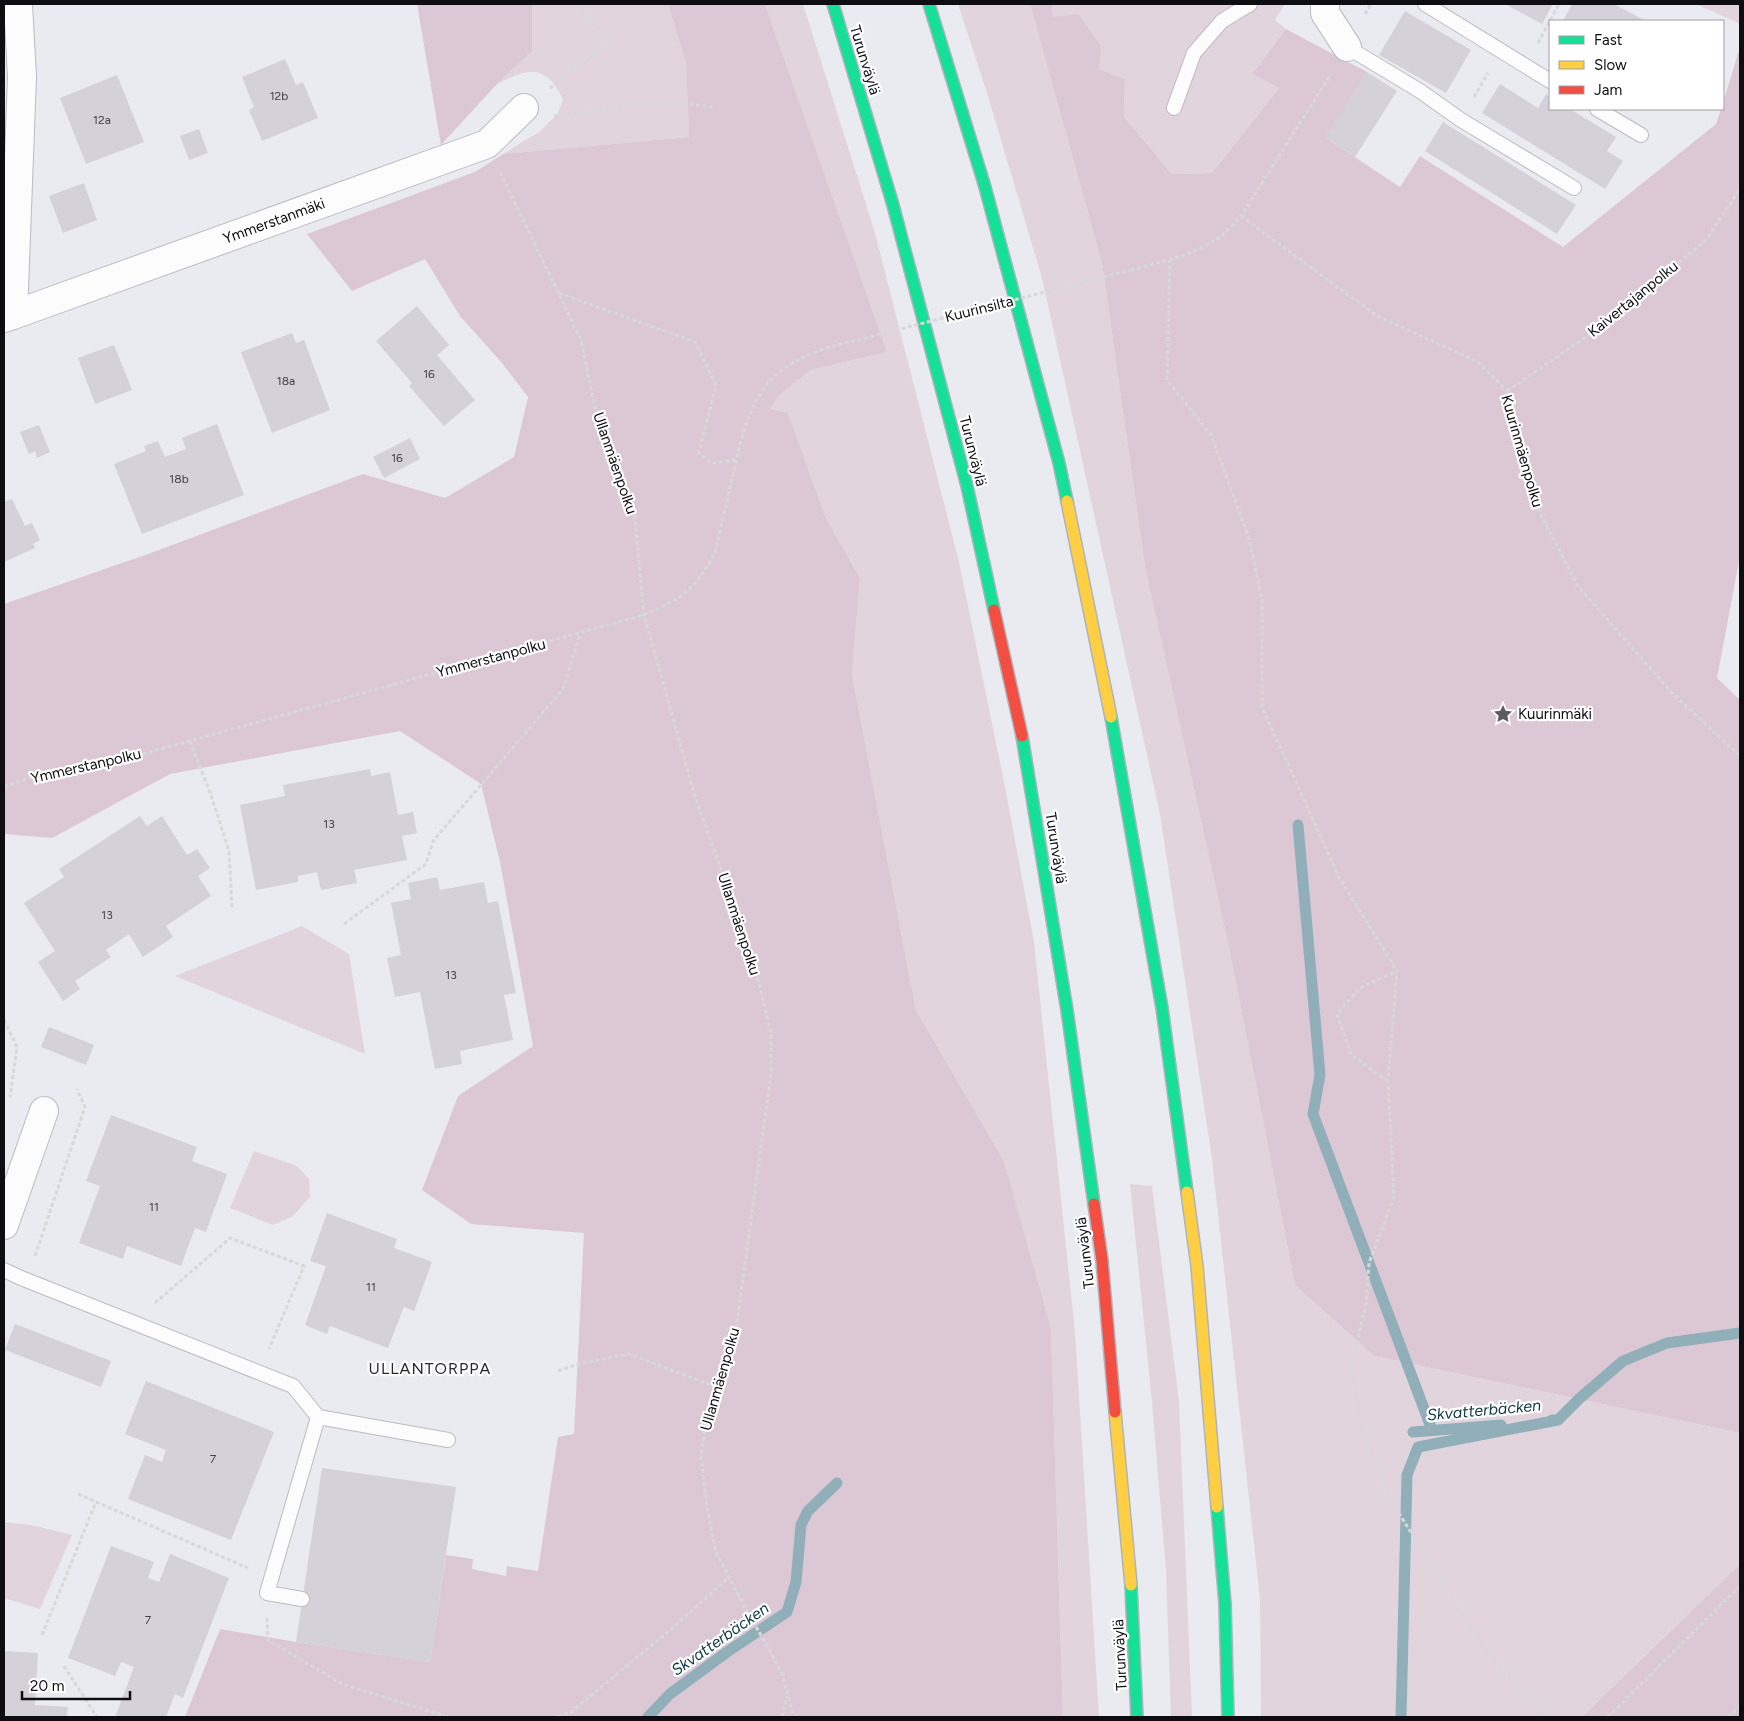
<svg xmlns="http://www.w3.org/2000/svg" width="1744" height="1721" viewBox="0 0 1744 1721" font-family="Figtree,sans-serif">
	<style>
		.green { fill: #e1d4dd }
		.forest { fill: #dcc8d4 }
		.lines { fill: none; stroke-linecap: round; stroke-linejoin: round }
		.stream { stroke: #90afb8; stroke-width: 11 }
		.building { fill: #d4d1d9 }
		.lane-casing { stroke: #bbbbc0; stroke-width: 16 }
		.street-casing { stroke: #bbbbc0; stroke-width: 30 }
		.fast-casing { stroke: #afb4bc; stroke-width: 14 }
		.slow-casing { stroke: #afb4bc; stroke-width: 14 }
		.jam-casing { stroke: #afb4bc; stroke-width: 14 }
		.path { stroke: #d7d8da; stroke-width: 3; stroke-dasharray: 4 2.5; stroke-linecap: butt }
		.lane { stroke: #fcfcfd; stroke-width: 14 }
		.street { stroke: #fcfcfd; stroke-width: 28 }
		.fast { stroke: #16e098; stroke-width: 11 }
		.slow { stroke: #ffcf43; stroke-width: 11 }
		.jam { stroke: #f24e42; stroke-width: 11 }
		.path-bridge { stroke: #d7d8da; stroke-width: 3; stroke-dasharray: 4 2.5; stroke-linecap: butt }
		.labels { text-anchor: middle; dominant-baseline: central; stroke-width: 4.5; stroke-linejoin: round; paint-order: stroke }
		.number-label { font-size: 12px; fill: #434247 }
		.street-label { font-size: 15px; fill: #0e0e12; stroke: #fff }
		.poi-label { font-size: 15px; fill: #0e0e12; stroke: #fff; text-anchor: start }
		.neighbourhood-label { font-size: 16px; letter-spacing: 1px; fill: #292a32; stroke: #fff }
		.water-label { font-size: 16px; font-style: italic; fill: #0e3941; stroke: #fff }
	</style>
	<rect width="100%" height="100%" fill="#eaebf1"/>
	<!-- green -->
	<path class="green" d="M532 4H668L686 63 689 137 503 154 539 132 557 115 563 100C547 63 526 68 496 85L532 51Z
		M765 4H803L875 233 959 562 1005 787 1034 942 1075 1332 1099 1717H1063L1051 1328 1004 1161 916 1010 852 674 860 578 825 516 788 413 769 410 778 396 811 370 887 352Z
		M958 4H1030L1102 263 1145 567 1230 952 1295 1285 1374 1356 1740 1433V1564L1582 1717H1261L1260 1599 1212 1159 1160 814 1042 278 987 93Z
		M1052 4H1285L1275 20 1286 29 1252 74 1279 88 1212 173 1172 174 1124 117 1125 79 1099 69 1053 17Z
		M1696 4H1740V24Z
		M302 926 349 954 365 1054 175 976Z
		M254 1151 297 1166 309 1179 310 1197 292 1217 273 1225 230 1208Z
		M1130 1184 1152 1186 1179 1401 1192 1717H1171L1166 1571 1152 1402Z
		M4 1522 31 1525 72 1535 40 1609 4 1598Z"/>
	<!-- forest -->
	<path class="forest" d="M417 4H532V51L496 85 441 145Z
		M668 4H765L887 352 811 370 778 396 770 409 788 413 825 516 860 578 852 674 916 1010 1004 1161 1051 1328 1063 1717H185L220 1629 296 1642 430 1662 446 1555 473 1559 472 1569 506 1576 507 1566 538 1571 558 1437 574 1434 584 1233 471 1224 422 1190 458 1096 533 1046 500 862 481 784 400 731 170 774 52 838 4 834V604L148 554 363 474 445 498 514 457 528 397 502 363 460 316 425 259 352 291 307 234 475 172 503 154 689 137 686 63Z
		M1030 4H1052L1053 17 1078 14 1101 46 1099 69 1125 79 1124 117 1172 174 1212 173 1279 88 1252 74 1286 29 1367 72 1326 138 1400 187 1420 156 1563 247 1716 124 1721 109H1723V103L1740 47V556L1717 678 1740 700V1433L1374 1356 1295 1285 1230 952 1145 567 1102 263Z
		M1740 1564V1717H1582Z"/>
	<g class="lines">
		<!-- stream -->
		<path class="stream" d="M1298 825 1320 1075 1313 1114 1432 1430
			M1552 1420H1558L1580 1398 1623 1361 1667 1343 1740 1333
			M1413 1432 1501 1425
			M648 1717 670 1694 727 1652 787 1612 796 1582 801 1525 808 1511 837 1483
			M1401 1717 1407 1475 1418 1447 1558 1420"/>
	</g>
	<!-- building -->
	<path class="building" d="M1505 4H1553L1542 24Z
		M1572 4H1614L1646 21H1563Z
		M1405 11 1471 50 1446 93 1379 55Z
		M285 59 296 85 303 82 318 118 262 141 249 110 254 107 242 77Z
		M1367 72 1397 91 1355 157 1325 137Z
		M117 75 144 142 86 164 60 98Z
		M1500 84 1538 108 1546 94 1550 97V109H1570L1616 137 1607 151 1623 161 1605 189 1482 113Z
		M1443 122 1576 205 1557 234 1425 151Z
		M199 129 208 153 189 160 180 136Z
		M84 183 97 220 63 233 49 196Z
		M417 306 449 345 437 355 475 400 444 426 409 386 412 383 376 341Z
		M292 333 296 343 304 340 330 410 272 433 241 352Z
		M114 345 132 390 95 404 78 358Z
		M217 424 244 495 142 534 114 464 146 451 144 446 158 441 165 457 186 449 182 438Z
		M39 425 50 452 37 458 35 451 29 454 20 432Z
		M410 438 420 459 384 478 373 457Z
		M12 499 25 526 32 523 40 540 33 544 35 548 4 562V502Z
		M370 769 371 776 390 772 398 815 413 812 417 833 402 836 407 860 354 870 357 883 321 890 317 872 298 876V882L256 890 240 805 285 796 283 785Z
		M140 816 147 826 162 816 187 855 197 849 210 868 198 876 211 896 166 926 173 937 143 957 129 934 106 950 111 957 75 981 80 989 63 1001 38 962 55 951 24 903 64 877 59 869Z
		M437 877 440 890 484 882 488 903 498 901 516 993 504 995 513 1040 460 1051 462 1064 435 1069 420 992 395 997 387 958 401 955 391 903 411 899 408 883Z
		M49 1027 94 1045 86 1065 41 1047Z
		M111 1115 197 1147 192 1161 227 1174 206 1232 195 1228 181 1266 127 1246 123 1259 79 1243 100 1186 86 1181Z
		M327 1213 397 1239 394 1248 432 1262 414 1311 404 1307 388 1348 330 1326 327 1334 305 1325 326 1266 310 1261Z
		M15 1324 111 1361 101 1387 5 1350Z
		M146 1381 274 1432 231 1540 128 1499 145 1455 162 1462 166 1450 125 1434Z
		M322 1468 456 1487 430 1662 296 1642Z
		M111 1546 154 1562 148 1578 159 1582 170 1554 229 1578 183 1698 175 1694 166 1717H115L134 1667 121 1662 115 1676 68 1658Z
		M4 1651 38 1653 35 1705 68 1707 67 1717H4Z"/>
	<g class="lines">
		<!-- lane casing -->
		<g class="lane-casing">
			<path id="lane" d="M1425 4 1550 81
				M1347 47 1420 91 1461 120 1574 188
				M1174 108 1194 53 1222 21 1250 4
				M1597 109 1641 135
				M4 1270 21 1278 293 1386 318 1417 448 1440
				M302 1599 267 1593 318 1417"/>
		</g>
		<!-- street casing -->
		<g class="street-casing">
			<path id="street" d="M1325 4V13L1347 47
				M13 315 487 144 524 108
				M4 318 13 315 22 77 18 4
				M4 1225 44 1111"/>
		</g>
		<!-- fast casing -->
		<g class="fast-casing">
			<path id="fast" d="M833 4 893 205 967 486 994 610
				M929 4 985 187 1059 463 1067 501
				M1111 717 1162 1008 1187 1192
				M1022 736 1067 1010 1094 1204
				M1217 1507 1225 1604 1228 1717
				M1131 1585 1137 1717"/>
		</g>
		<!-- slow casing -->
		<g class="slow-casing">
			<path id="slow" d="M1067 501 1111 717
				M1187 1192 1197 1266 1217 1507
				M1115 1412 1131 1585"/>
		</g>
		<!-- jam casing -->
		<g class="jam-casing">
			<path id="jam" d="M994 610 1022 736
				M1094 1204 1102 1260 1115 1412"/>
		</g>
		<!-- path -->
		<path class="path" d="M1365 14 1371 4
			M1538 43 1559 4
			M550 88 609 43 578 4
			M1474 97 1488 73
			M554 116C592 113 630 103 669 102 684 102 700 106 715 107
			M500 172 581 340 599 427 634 507 644 615 694 793 754 963 771 1033V1074L735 1337 707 1417 701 1456 707 1507 716 1552 740 1598 782 1673 794 1717
			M1241 216 1377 316 1478 362 1507 391 1536 505 1577 585 1673 694 1740 756
			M1170 259 1167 380 1211 435 1249 538 1262 600V707L1339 877 1397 971 1388 1081 1394 1197 1369 1263 1366 1305 1353 1359 1358 1420 1391 1501 1482 1644 1546 1717
			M1131 270C1164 261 1202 254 1228 230 1232 226 1236 220 1241 216L1331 74
			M559 293 695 342 716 385 699 453 711 463 737 460
			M1507 391 1605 324 1706 240 1740 189
			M190 741 211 795 229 851 232 908
			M4 787 35 776 96 767 644 615C681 599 695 590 715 553 721 527 727 501 733 475 741 441 746 411 768 383 784 365 805 356 826 348
			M344 924 426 864 433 841 563 689 580 634
			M4 1020 17 1047 10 1097
			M1388 1081 1351 1055 1337 1014 1360 988 1397 971
			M35 1256 85 1107 77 1089
			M155 1303 230 1238 304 1266 269 1349
			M558 1371 578 1364 629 1354 716 1387
			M78 1494 248 1568
			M267 1618 268 1640 342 1684 448 1717
			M42 1635 96 1502
			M64 1666 97 1717
			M558 1717 571 1712 675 1626 729 1577
			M782 1717 787 1696
			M1608 1717 1740 1586
			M1728 1717 1740 1706"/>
		<!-- lane -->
		<use href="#lane" class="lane"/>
		<!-- street -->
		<use href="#street" class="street"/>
		<!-- fast -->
		<use href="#fast" class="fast"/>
		<!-- slow -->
		<use href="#slow" class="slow"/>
		<!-- jam -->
		<use href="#jam" class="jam"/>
		<!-- path-bridge -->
		<path class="path-bridge" d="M826 348 1131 270"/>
	</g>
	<!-- icons -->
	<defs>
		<g id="sight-bare" transform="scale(1.5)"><path d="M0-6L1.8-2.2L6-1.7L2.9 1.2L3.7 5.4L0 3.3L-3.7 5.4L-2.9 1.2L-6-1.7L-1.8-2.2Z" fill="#5b5b60" stroke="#fff" stroke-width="2.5" paint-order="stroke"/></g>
	</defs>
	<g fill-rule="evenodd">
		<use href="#sight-bare" x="1503" y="714"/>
	</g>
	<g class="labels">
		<!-- number labels -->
		<g class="number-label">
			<text x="279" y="96">12b</text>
			<text x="102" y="120">12a</text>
			<text x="429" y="374">16</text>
			<text x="286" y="381">18a</text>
			<text x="397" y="458">16</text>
			<text x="179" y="479">18b</text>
			<text x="329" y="824">13</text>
			<text x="107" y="915">13</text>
			<text x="451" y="975">13</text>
			<text x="154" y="1207">11</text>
			<text x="371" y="1287">11</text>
			<text x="213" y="1459">7</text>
			<text x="148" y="1620">7</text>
		</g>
		<!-- street labels -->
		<g class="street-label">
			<text transform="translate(865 60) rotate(73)">Turunväylä</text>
			<text transform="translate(274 221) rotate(-20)">Ymmerstanmäki</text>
			<text transform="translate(1633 299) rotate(-39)">Kaivertajanpolku</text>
			<text transform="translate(979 309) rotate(-14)">Kuurinsilta</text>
			<text transform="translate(973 451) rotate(76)">Turunväylä</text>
			<text transform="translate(1522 451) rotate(74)">Kuurinmäenpolku</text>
			<text transform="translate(615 463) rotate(71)">Ullanmäenpolku</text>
			<text transform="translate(491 658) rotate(-15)">Ymmerstanpolku</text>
			<text transform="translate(86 766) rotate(-13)">Ymmerstanpolku</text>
			<text transform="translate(1056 848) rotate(81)">Turunväylä</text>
			<text transform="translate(739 924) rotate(72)">Ullanmäenpolku</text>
			<text transform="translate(1085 1253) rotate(-97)">Turunväylä</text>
			<text transform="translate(720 1379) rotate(-74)">Ullanmäenpolku</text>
			<text transform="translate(1120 1655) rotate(-93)">Turunväylä</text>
		</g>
		<!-- poi labels -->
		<g class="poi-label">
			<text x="1518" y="714">Kuurinmäki</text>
		</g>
		<!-- neighbourhood labels -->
		<g class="neighbourhood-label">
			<text x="430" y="1368">ULLANTORPPA</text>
		</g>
		<!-- water labels -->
		<g class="water-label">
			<text transform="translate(1484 1410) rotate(-5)">Skvatterbäcken</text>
			<text transform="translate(720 1639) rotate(-35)">Skvatterbäcken</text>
		</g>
	</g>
	<!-- border -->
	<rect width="1744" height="1721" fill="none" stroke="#0e0e12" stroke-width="10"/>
	<!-- legend -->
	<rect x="1549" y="20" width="175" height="90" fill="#ffffff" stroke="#9f9fa0"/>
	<rect x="1559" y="36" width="25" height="8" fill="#16e098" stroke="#9f9fa0"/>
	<text x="1594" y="45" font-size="15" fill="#0e0e12">Fast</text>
	<rect x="1559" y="61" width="25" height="8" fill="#ffcf43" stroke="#9f9fa0"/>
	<text x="1594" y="70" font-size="15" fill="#0e0e12">Slow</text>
	<rect x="1559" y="86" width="25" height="8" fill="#f24e42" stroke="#9f9fa0"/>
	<text x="1594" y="95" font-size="15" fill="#0e0e12">Jam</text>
	<!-- scale -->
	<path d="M22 1691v8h108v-8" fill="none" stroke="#0e0e12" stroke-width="2.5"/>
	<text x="30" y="1691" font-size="15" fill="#0e0e12" stroke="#ffffff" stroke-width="4" paint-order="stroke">20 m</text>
</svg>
